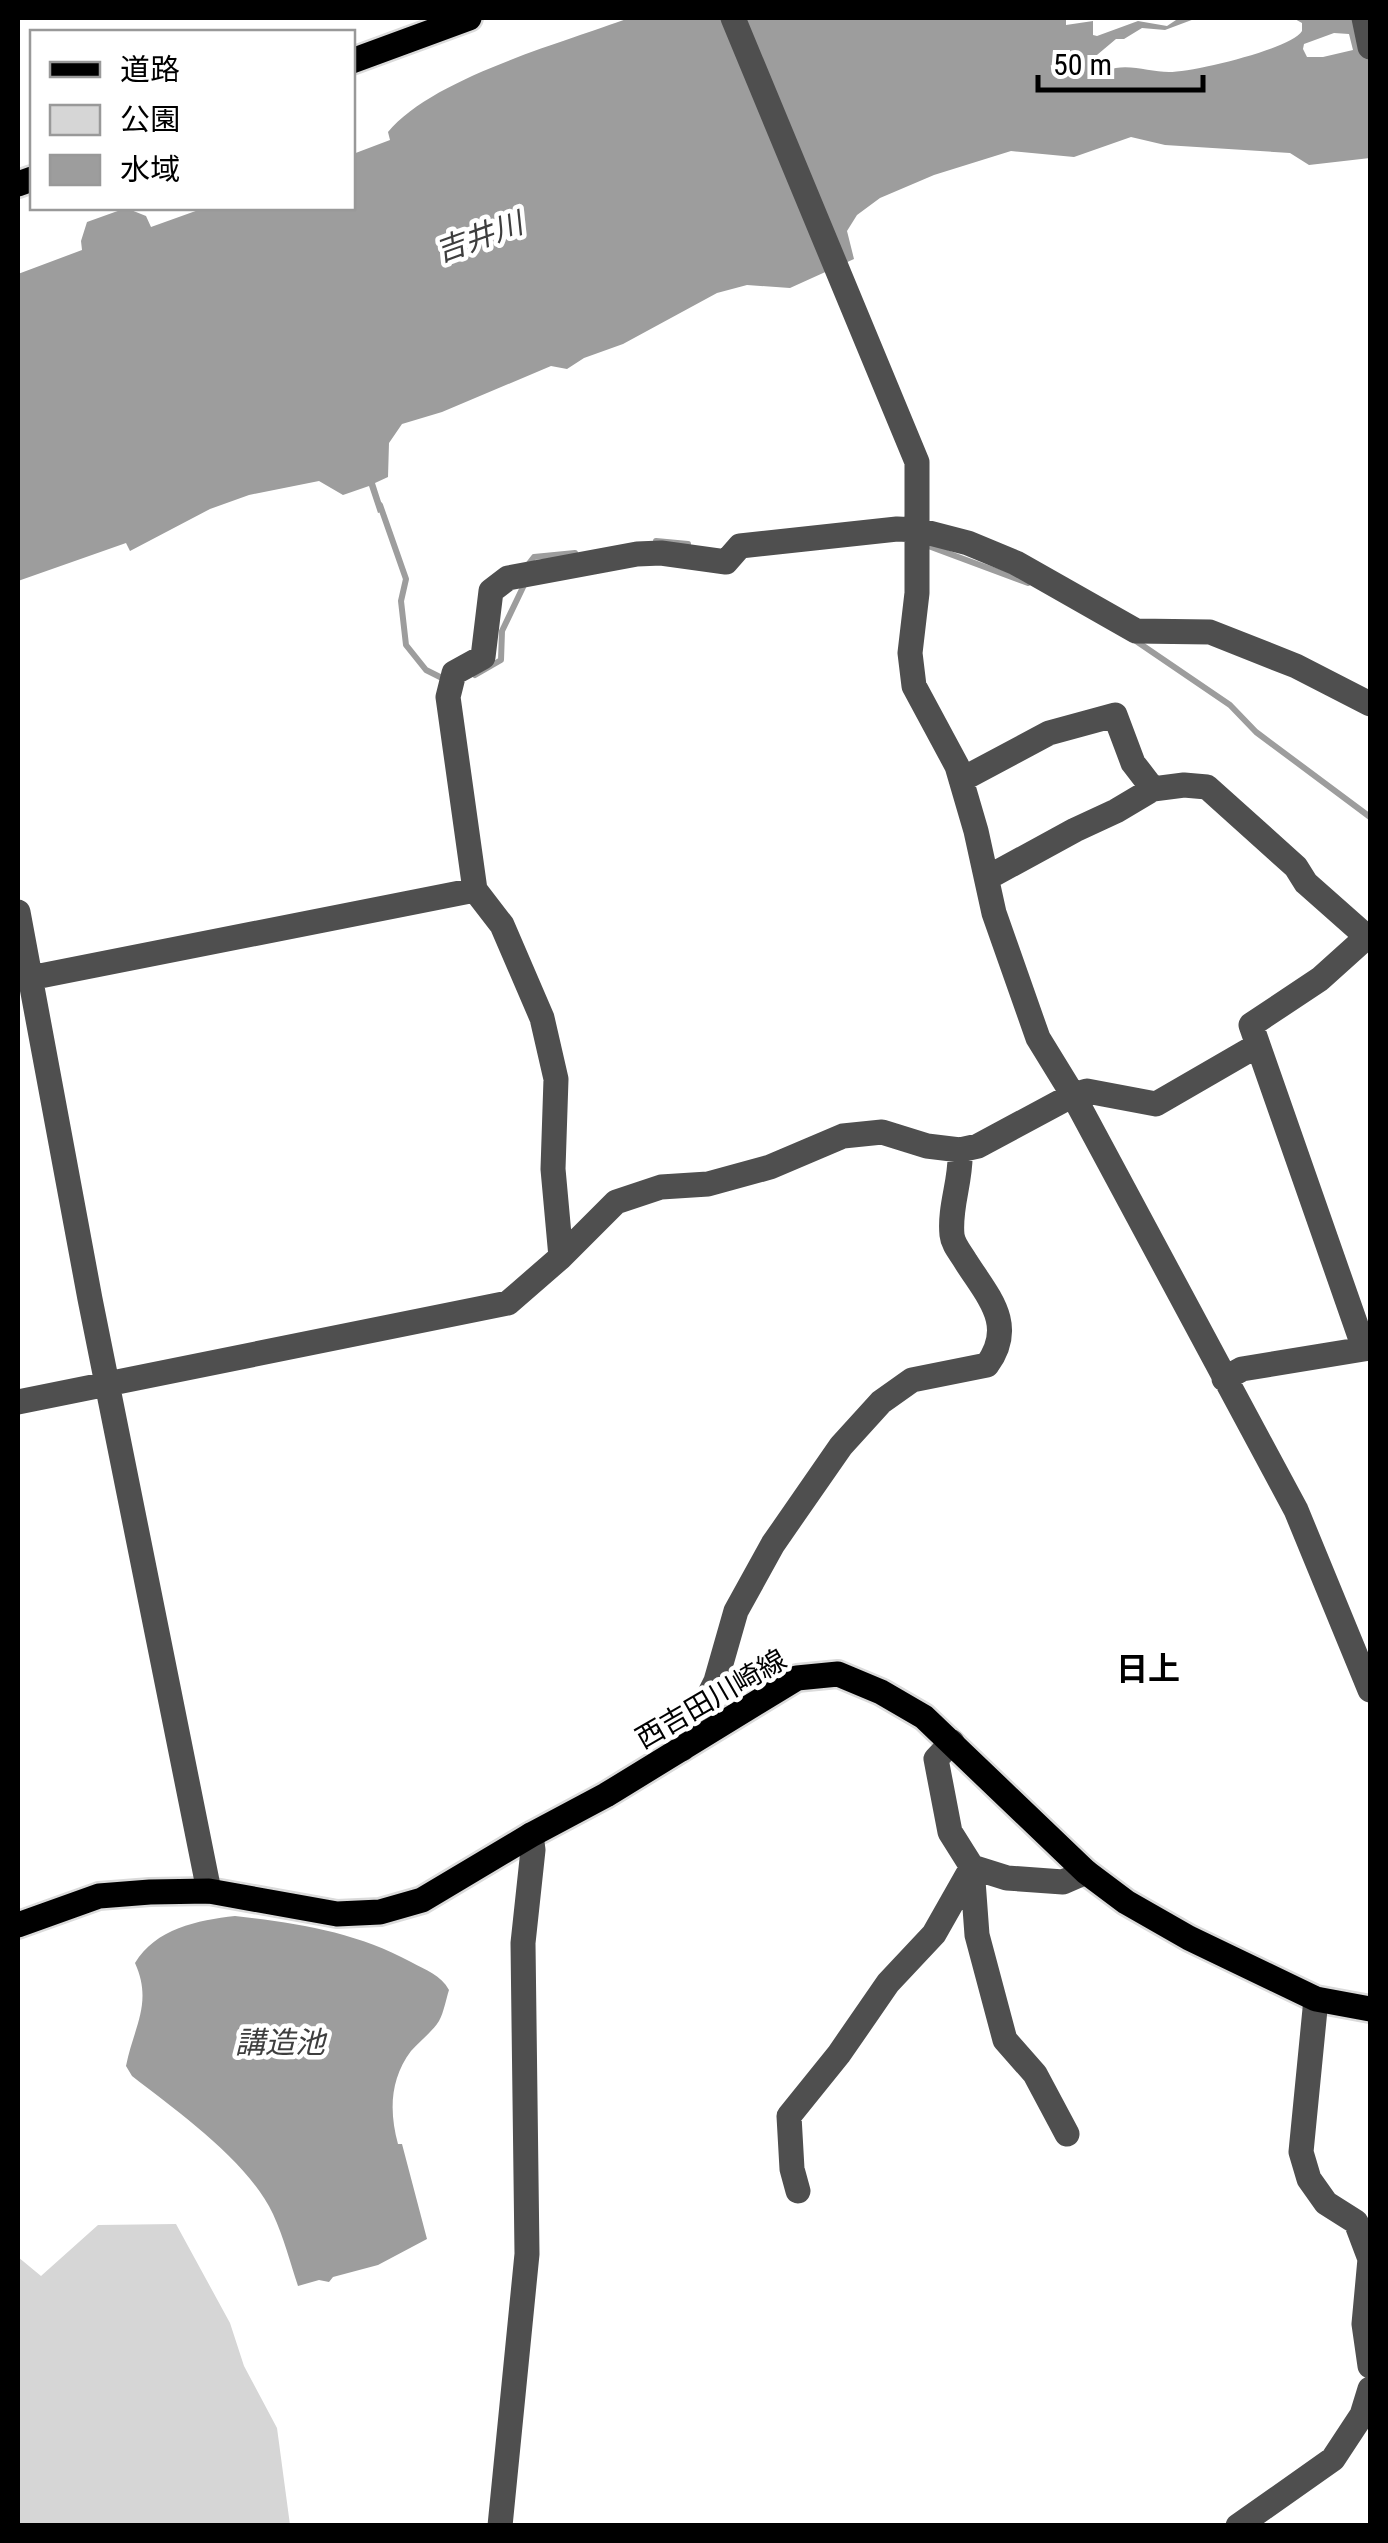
<svg xmlns="http://www.w3.org/2000/svg" width="1388" height="2543" viewBox="0 0 1388 2543" font-family="'Roboto Condensed','Noto Sans JP',sans-serif">
	<style>
		.green { fill: #d6d6d6 }
		.water { fill: #9d9d9d; fill-rule: evenodd }
		.lines { fill: none; stroke-linecap: round; stroke-linejoin: round }
		.stream { stroke: #9d9d9d; stroke-width: 6 }
		.major-casing { stroke: #dbdbdb; stroke-width: 30 }
		.minor { stroke: #4f4f4f; stroke-width: 25 }
		.major { stroke: #000; stroke-width: 25 }
		.labels { text-anchor: middle; dominant-baseline: central; stroke-width: 9; stroke-linejoin: round; paint-order: stroke }
		.street-label { font-size: 28px; fill: #000; stroke: #fff }
		.water-label { font-size: 30px; font-style: italic; fill: #3e3e3e; stroke: #fff }
		.quarter-label { font-size: 32px; font-weight: bold; fill: #000; stroke: #fff }
	</style>
	<rect width="100%" height="100%" fill="#fff"/>
	<!-- green -->
	<path class="green" d="M176 2224 230 2323 244 2366 277 2428 290 2525H18V2257L41 2276 98 2225Z"/>
	<!-- water -->
	<path class="water" d="M629 18H837L838 20 1066 18V25L1093 21V35L1097 36 1138 21 1167 26 1179 18H1197L1165 30 1142 28 1124 39H1116L1091 60 1107 71C1125 62 1149 72 1169 72 1193 72 1291 49 1302 31V23L1293 18H1370V158L1309 165 1290 153 1165 145 1131 137 1074 157 1011 151 934 175 880 198 857 215 847 231 854 259 790 288 747 285 717 293 623 344 584 358 567 369 551 366 442 412 402 424 389 443 388 477 375 483 384 511 378 513 369 486 343 495 319 481 249 495 210 509 130 551 126 543 18 581V274L82 250 81 241 87 222 126 208 146 216 151 227 204 208H352L353 154 390 140 388 132C432 78 562 43 629 18ZM1334 33 1349 34 1353 50 1323 57H1307L1303 49 1304 44Z
		M235 1916C297 1923 356 1932 411 1962 426 1970 441 1975 449 1990 446 1999 444 2012 439 2021 432 2032 420 2041 411 2051 390 2079 389 2111 398 2144H402L427 2239 378 2265 333 2277 329 2282 319 2280 298 2286C290 2262 284 2238 273 2214 248 2161 178 2112 132 2076L126 2066C134 2026 153 2003 135 1963 155 1929 198 1920 235 1916Z"/>
	<g class="lines">
		<!-- stream -->
		<path class="stream" d="M380 505 406 579 401 601 406 645 426 670 444 679
			M656 541 688 544
			M923 544 1028 583
			M527 566 534 557 575 553
			M1136 641 1230 705 1256 732 1370 817
			M475 675 501 660 502 631 525 583"/>
		<!-- major casing -->
		<g class="major-casing">
			<path id="major" d="M352 61 469 18
				M18 184 32 179
				M18 1925 99 1896 150 1892 209 1891 337 1914 380 1912 422 1900 531 1835 606 1795 797 1678 838 1674 881 1692 924 1717 1086 1872 1126 1902 1189 1938 1316 1999 1370 2009"/>
		</g>
		<!-- minor -->
		<path class="minor" d="M733 18 917 462V593L910 653 914 686 957 766 976 831 994 913 1038 1038 1073 1095 1296 1510 1370 1690
			M1364 18 1370 47
			M961 780 1049 733 1115 715 1133 763 1153 789
			M987 878 1075 830 1116 811 1153 789 1184 785 1207 787 1296 867 1306 883 1367 937
			M18 912 90 1299 209 1891
			M30 978 475 890
			M561 1257 553 1169 556 1079 542 1018 502 925 475 890 448 697 454 673 483 657 491 591 508 578 637 554 661 553 726 562 740 546 897 529 918 530 968 543 1016 563 1136 631 1210 632 1296 666 1370 704
			M1364 1348 1251 1025 1320 979 1370 934
			M1224 1379 1242 1369 1370 1348
			M18 1402 508 1303 561 1257 616 1202 661 1187 708 1184 770 1167 843 1136 882 1132 927 1146 960 1150 978 1146 1073 1095 1087 1091 1156 1104 1258 1045
			M952 1742 936 1759 950 1832 972 1867 1007 1878 1063 1882 1086 1872
			M682 1749 716 1681 736 1611 773 1544 841 1446 881 1402 912 1380 987 1365C1016 1325 989 1298 966 1262 961 1253 953 1245 952 1235 949 1206 962 1179 960 1150
			M1316 1999 1301 2152 1309 2179 1326 2203 1356 2222 1370 2259 1364 2324 1370 2366
			M798 2191 792 2169 789 2116 839 2054 888 1983 934 1934 972 1867 977 1935 1005 2040 1035 2074 1067 2134
			M500 2526 527 2254 523 1943 533 1850 531 1835
			M1238 2526 1333 2459 1362 2415 1370 2389"/>
		<!-- major -->
		<use href="#major" class="major"/>
	</g>
	<g class="labels">
		<!-- street labels -->
		<g class="street-label">
			<text transform="translate(711 1699) rotate(-30)">西吉田川崎線</text>
		</g>
		<!-- water labels -->
		<g class="water-label">
			<text transform="translate(479 237) rotate(-20)">吉井川</text>
			<text x="280" y="2042">講造池</text>
		</g>
		<!-- quarter labels -->
		<g class="quarter-label">
			<text x="1148" y="1669">日上</text>
		</g>
	</g>
	<!-- border -->
	<rect width="1388" height="2543" fill="none" stroke="#000000" stroke-width="40"/>
	<!-- legend -->
	<rect x="30" y="30" width="325" height="180" fill="#ffffff" stroke="#999999" stroke-width="2.5"/>
	<rect x="50" y="62" width="50" height="15" fill="#000000" stroke="#999999" stroke-width="2.5"/>
	<text x="120" y="80" font-size="30" fill="#000000">道路</text>
	<rect x="50" y="105" width="50" height="30" fill="#d6d6d6" stroke="#999999" stroke-width="2.5"/>
	<text x="120" y="130" font-size="30" fill="#000000">公園</text>
	<rect x="50" y="155" width="50" height="30" fill="#9d9d9d" stroke="#999999" stroke-width="2.5"/>
	<text x="120" y="180" font-size="30" fill="#000000">水域</text>
	<!-- scale -->
	<path d="M1038 75v15h165v-15" fill="none" stroke="#000000" stroke-width="5"/>
	<text x="1053" y="75" font-size="30" fill="#000000" stroke="#ffffff" stroke-width="8" paint-order="stroke">50 m</text>
</svg>
